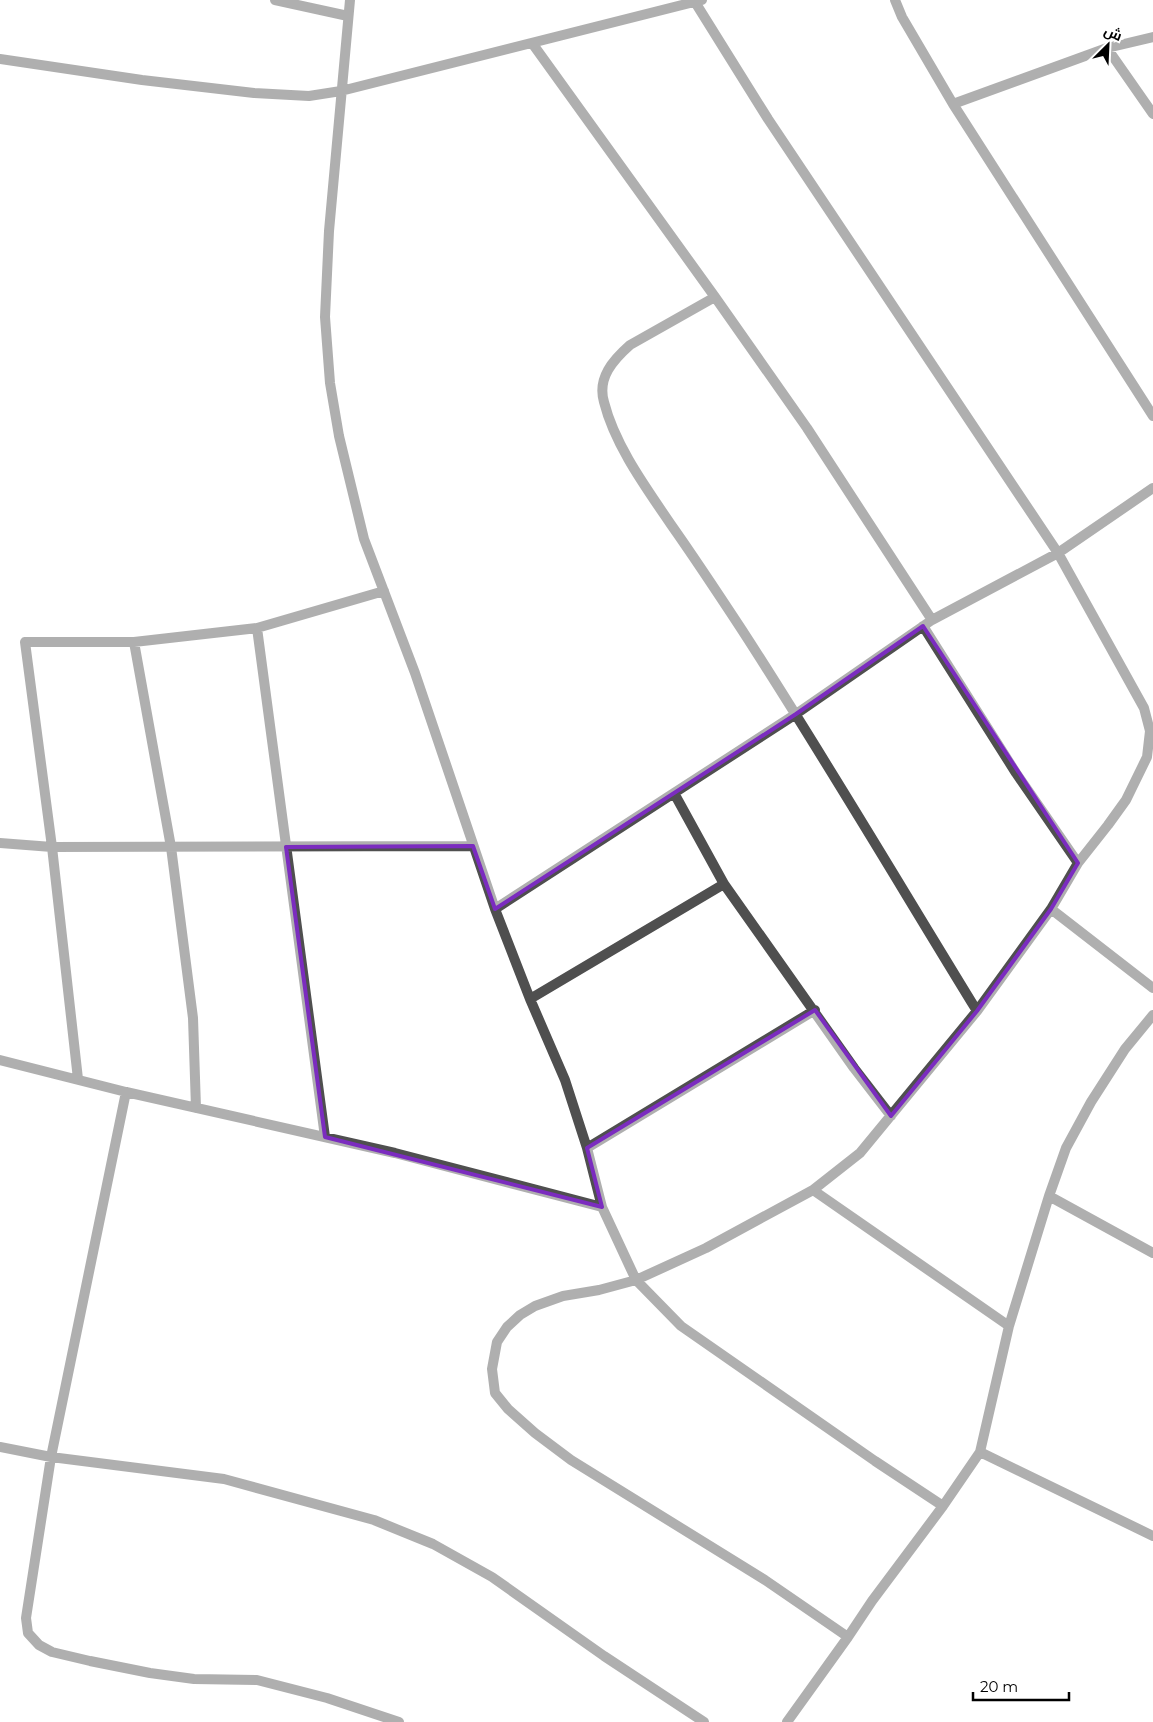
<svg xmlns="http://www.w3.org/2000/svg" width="1153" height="1722" viewBox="0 0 1153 1722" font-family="Montserrat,Cairo,sans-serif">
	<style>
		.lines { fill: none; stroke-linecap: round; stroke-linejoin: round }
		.minor { stroke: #4f4f4f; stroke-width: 10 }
		.marked { fill: none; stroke: #7b2cbf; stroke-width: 4; stroke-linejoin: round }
	</style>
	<rect width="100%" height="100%" fill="#fff"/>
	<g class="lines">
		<!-- minor -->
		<path class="minor" d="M275 0 348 16
			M350 0 329 231 325 317 330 383 339 436 364 539 415 673 495 909 530 999 565 1080 587 1148 602 1207 636 1280 681 1326 875 1461 943 1506
			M895 0 902 17 953 104 1153 416
			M695 2 768 119 1058 553 1144 708 1150 731 1147 757 1126 800 1108 825 1078 863 1051 909 977 1011 860 1153 813 1190 706 1248 636 1280 599 1290 563 1296 535 1306 520 1315 507 1327 497 1342 492 1369 495 1393 508 1409 535 1433 571 1460 765 1580 848 1637
			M532 43 715 297 807 428 932 620
			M1107 48 1153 114
			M0 59 142 80 254 93 309 96 341 91 702 0
			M953 104 1107 48 1153 37
			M715 297 630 345C613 360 597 378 604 402 615 446 647 489 672 526 696 560 719 595 742 630 823 755 899 884 977 1011
			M923 626 1016 773 1078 863
			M257 628 325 1137
			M134 642 171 847 193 1018 196 1108
			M674 793 724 884 854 1068 891 1116
			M0 843 52 847 473 846
			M495 909 796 714 932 620 1058 553 1153 488
			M1051 909 1153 988
			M530 999 724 884
			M0 1060 126 1092 395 1153 602 1207
			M78 1079 52 847 25 642H134L257 628 384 591
			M126 1092 51 1457 26 1618 28 1633 39 1645 52 1652 90 1661 150 1673 194 1679 257 1680 327 1698 399 1722
			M587 1148 815 1010
			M813 1190 1009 1326
			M1049 1196 1153 1253
			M0 1447 51 1457 224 1479 374 1520 433 1544 492 1577 604 1656 704 1722
			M980 1452 1153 1536
			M787 1722 848 1637 872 1601 943 1506 980 1452 1009 1326 1049 1196 1066 1148 1091 1102 1125 1049 1153 1015"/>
	</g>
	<!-- marked area -->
	<path d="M0 0H1153V1722H0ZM923 626 1078 863 1051 909 977 1011 891 1116 815 1010 587 1148 602 1207 325 1137 286 847 473 846 495 909 796 714Z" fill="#fff" fill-opacity=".55" fill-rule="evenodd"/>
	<path class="marked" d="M923 626 1078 863 1051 909 977 1011 891 1116 815 1010 587 1148 602 1207 325 1137 286 847 473 846 495 909 796 714Z"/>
	<!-- north arrow -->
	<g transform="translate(1108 45) rotate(24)" stroke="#ffffff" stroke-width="4" paint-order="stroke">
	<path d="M0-4L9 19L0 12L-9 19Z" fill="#000000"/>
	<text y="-8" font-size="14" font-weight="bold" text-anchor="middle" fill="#000000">ش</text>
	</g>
	<!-- scale -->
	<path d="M973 1692v8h96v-8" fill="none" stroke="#000000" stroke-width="2.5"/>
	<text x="980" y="1692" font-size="15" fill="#000000" stroke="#ffffff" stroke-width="4" paint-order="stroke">20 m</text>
</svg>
